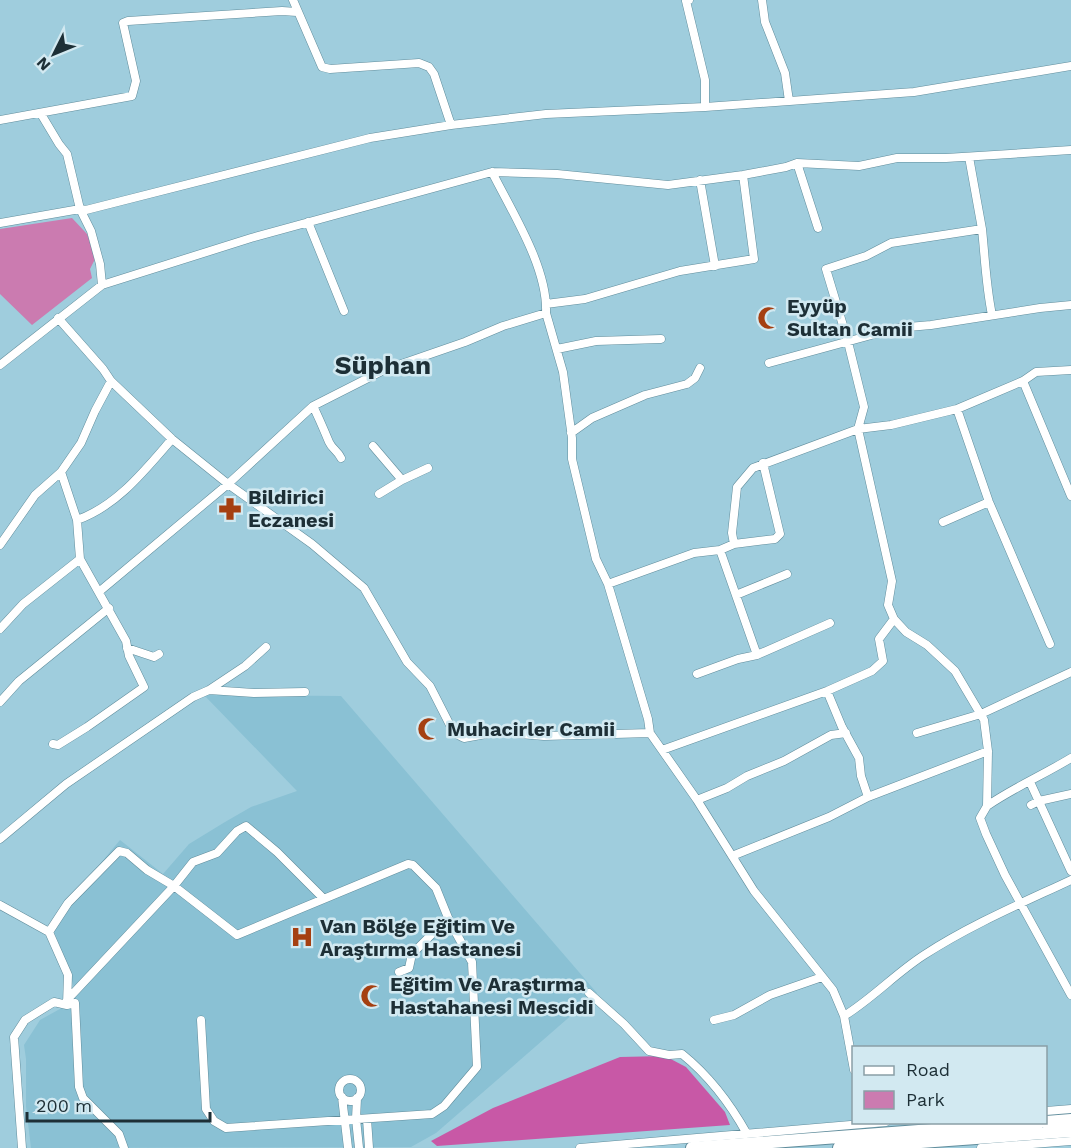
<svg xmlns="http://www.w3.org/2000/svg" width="1071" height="1148" viewBox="0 0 1071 1148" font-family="'Work Sans',sans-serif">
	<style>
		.built { fill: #8ac1d4 }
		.green { fill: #cb7bb0 }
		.forest { fill: #c858a6 }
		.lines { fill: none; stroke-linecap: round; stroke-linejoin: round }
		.minor-casing { stroke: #618d9c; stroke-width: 9 }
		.highway-casing { stroke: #618d9c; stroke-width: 14 }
		.minor { stroke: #fff; stroke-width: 8 }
		.highway { stroke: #fff; stroke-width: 12 }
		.labels { text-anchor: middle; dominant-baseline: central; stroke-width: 5; stroke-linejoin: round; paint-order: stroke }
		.poi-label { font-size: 20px; font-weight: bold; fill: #1d2f36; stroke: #d2e9f1; text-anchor: start }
		.district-label { font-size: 26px; font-weight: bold; fill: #1d2f36; stroke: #d2e9f1 }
	</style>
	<rect width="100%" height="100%" fill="#9fcddd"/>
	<!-- built -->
	<path class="built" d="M204 695 341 696 597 993 436 1133 411 1147 31 1148 26 1106V1059L24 1045 40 1020 67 1005 74 988 70 972 52 926 69 901 120 840 163 874 189 844 225 822 251 807 297 791Z"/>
	<!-- green -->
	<path class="green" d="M72 218 87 234 96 257 90 269 92 278 32 325 0 294V229Z"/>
	<!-- forest -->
	<path class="forest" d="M665 1056 686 1067 725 1112 730 1125 437 1146 431 1141 493 1108 620 1057Z"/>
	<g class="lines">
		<!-- minor casing -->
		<g class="minor-casing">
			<path id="minor" d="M293 0 322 67 330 69 419 63 429 67 434 74 451 125
				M689 0 686 1 705 80V107
				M762 0 765 22 785 73 789 101
				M41 114 59 144 67 154 80 209 91 231 100 264 102 285
				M0 120 132 96 136 81 123 23 128 21 282 11 297 12
				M969 157 982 229 891 243 866 256 826 269 848 342 864 407 858 429 892 581 888 605 894 619 906 632 927 645 955 671 984 720 988 751 987 806 980 818 986 834 1005 875 1071 995
				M797 163 818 228
				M492 172C512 212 548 268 546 313L563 372 572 438V459L596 559 608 584 648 719 650 733 697 800 754 891 833 990 844 1016 854 1070
				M700 180 715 266
				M308 222 344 311
				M0 223 80 209 86 210 370 138 451 125 546 114 705 107 914 92 1071 66
				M982 229C985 258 986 286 992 315
				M546 304 585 299 680 271 754 259 743 175
				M557 349 596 341 661 339
				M769 363 897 328 931 325 1040 308 1071 305
				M0 365 102 285 251 238 492 172 557 174 668 185 743 175 786 167 797 163 859 166 897 158H946L1071 150
				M111 381 172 439 228 484 312 544 364 588 407 662 430 686 454 733 464 738 497 732 544 736 650 733
				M1023 381 1071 496
				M313 406C319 418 324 430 329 442 332 449 338 451 341 458
				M957 409 989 502 1050 644
				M571 433 592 418 645 395 687 384 695 378 700 368
				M373 446 402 480
				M379 494 402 480 428 468
				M77 520C117 506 145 470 172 439
				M943 522 989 502
				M734 544 775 539 780 534 763 463
				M0 545 35 495 61 472 81 443 95 411 111 381 103 369 58 318
				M608 584 694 553 720 550
				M100 591 228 484 313 406 384 370 465 342 503 326 546 313
				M736 595 787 574
				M0 629 23 604 80 559
				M127 648 154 657 159 654
				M757 655 720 550 734 544 732 533 737 487 753 468 858 429 891 425 957 409 1023 381 1036 372 1071 370
				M697 674 738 659 757 655 830 623
				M209 690 245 666 266 647
				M827 691 842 727 859 758 861 776 868 797
				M0 702 19 681 109 608
				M917 733 981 714 1071 672
				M53 744 58 745 87 727 144 687 129 656 126 641 80 559 77 520 61 472
				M662 750 827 691 872 671 883 661 879 639 894 619
				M1030 782 1071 871
				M697 800 727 788 747 776 784 761 831 735 846 733
				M1031 805 1039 801 1071 794
				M987 806C1013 788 1043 775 1071 758
				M0 839 66 784 193 697 209 690 254 693 305 692
				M732 856 829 817 868 797 988 751
				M0 905 49 932 68 975 67 1005 75 1003 79 1087 83 1098 119 1134 124 1148
				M49 932 68 903 119 851 127 853 147 870 174 886 237 935 408 864 413 865 436 888 449 920 472 962 477 1067 444 1106 432 1114 226 1128 214 1121 206 1109 201 1020
				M399 972 409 968 412 954 439 927 449 920
				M589 993 624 1024 649 1051 669 1055 682 1054C708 1075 731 1105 747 1134
				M67 1000 174 886 193 862 217 853 237 831 246 826 277 852 323 898
				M844 1016C873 998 896 973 924 955 970 925 1022 903 1071 880
				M714 1020 734 1015 770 995 822 977
				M339 1090a11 11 0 1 1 22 0a11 11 0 1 1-22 0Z
				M342 1097 348 1148
				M357 1098 356 1119 359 1148
				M1046 1111 1071 1109
				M367 1119 369 1148
				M22 1148 14 1037 25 1020 54 1002 67 1005
				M580 1148 886 1122
				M981 1148 1071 1141"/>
		</g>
		<!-- highway casing -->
		<g class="highway-casing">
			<path id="highway" d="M1046 1122 1071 1120
				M692 1148 1039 1122
				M839 1148 1071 1131"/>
		</g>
		<!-- minor -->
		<use href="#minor" class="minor"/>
		<!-- highway -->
		<use href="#highway" class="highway"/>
	</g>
	<!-- icons -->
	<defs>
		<g id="mosque-bare" transform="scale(1.8)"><path d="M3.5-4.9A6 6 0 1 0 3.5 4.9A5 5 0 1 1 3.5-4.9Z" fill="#a54012" stroke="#d2e9f1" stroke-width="2.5" paint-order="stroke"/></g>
		<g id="pharmacy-bare" transform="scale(1.8)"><path d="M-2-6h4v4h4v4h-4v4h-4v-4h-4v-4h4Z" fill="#a54012" stroke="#d2e9f1" stroke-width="2.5" paint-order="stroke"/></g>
		<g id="hospital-bare" transform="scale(1.8)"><path d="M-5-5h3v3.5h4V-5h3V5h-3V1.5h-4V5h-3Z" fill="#a54012" stroke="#d2e9f1" stroke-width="2.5" paint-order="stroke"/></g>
	</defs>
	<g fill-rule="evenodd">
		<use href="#mosque-bare" x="769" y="318"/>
		<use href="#pharmacy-bare" x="230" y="509"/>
		<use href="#mosque-bare" x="429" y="729"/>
		<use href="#hospital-bare" x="302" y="937"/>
		<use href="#mosque-bare" x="372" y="996"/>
	</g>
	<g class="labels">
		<!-- poi labels -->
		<g class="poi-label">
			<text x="787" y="306">Eyyüp<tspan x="787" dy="23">Sultan Camii</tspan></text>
			<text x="248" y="497">Bildirici<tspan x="248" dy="23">Eczanesi</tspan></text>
			<text x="447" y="729">Muhacirler Camii</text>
			<text x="320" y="926">Van Bölge Eğitim Ve<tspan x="320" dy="23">Araştırma Hastanesi</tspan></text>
			<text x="390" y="984">Eğitim Ve Araştırma<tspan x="390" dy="23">Hastahanesi Mescidi</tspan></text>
		</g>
		<!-- district labels -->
		<g class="district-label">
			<text x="383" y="365">Süphan</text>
		</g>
	</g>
	<!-- legend -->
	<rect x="852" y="1046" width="195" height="78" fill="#d2e9f1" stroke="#8a9fa6" stroke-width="1.5"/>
	<rect x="864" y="1066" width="30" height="9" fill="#ffffff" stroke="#8a9fa6" stroke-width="1.5"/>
	<text x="906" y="1076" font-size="18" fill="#1d2f36">Road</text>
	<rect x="864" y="1091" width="30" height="18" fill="#cb7bb0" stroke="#8a9fa6" stroke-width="1.5"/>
	<text x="906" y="1106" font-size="18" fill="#1d2f36">Park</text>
	<!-- north arrow -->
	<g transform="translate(54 54) rotate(227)" stroke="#d2e9f1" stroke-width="4.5" paint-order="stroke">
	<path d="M0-4.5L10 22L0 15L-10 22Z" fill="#1d2f36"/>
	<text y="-9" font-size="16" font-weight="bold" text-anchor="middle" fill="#1d2f36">N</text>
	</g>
	<!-- scale -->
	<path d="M27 1112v9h183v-9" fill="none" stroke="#1d2f36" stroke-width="3"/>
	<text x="36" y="1112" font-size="18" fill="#1d2f36" stroke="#d2e9f1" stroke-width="4.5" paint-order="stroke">200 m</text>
</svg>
